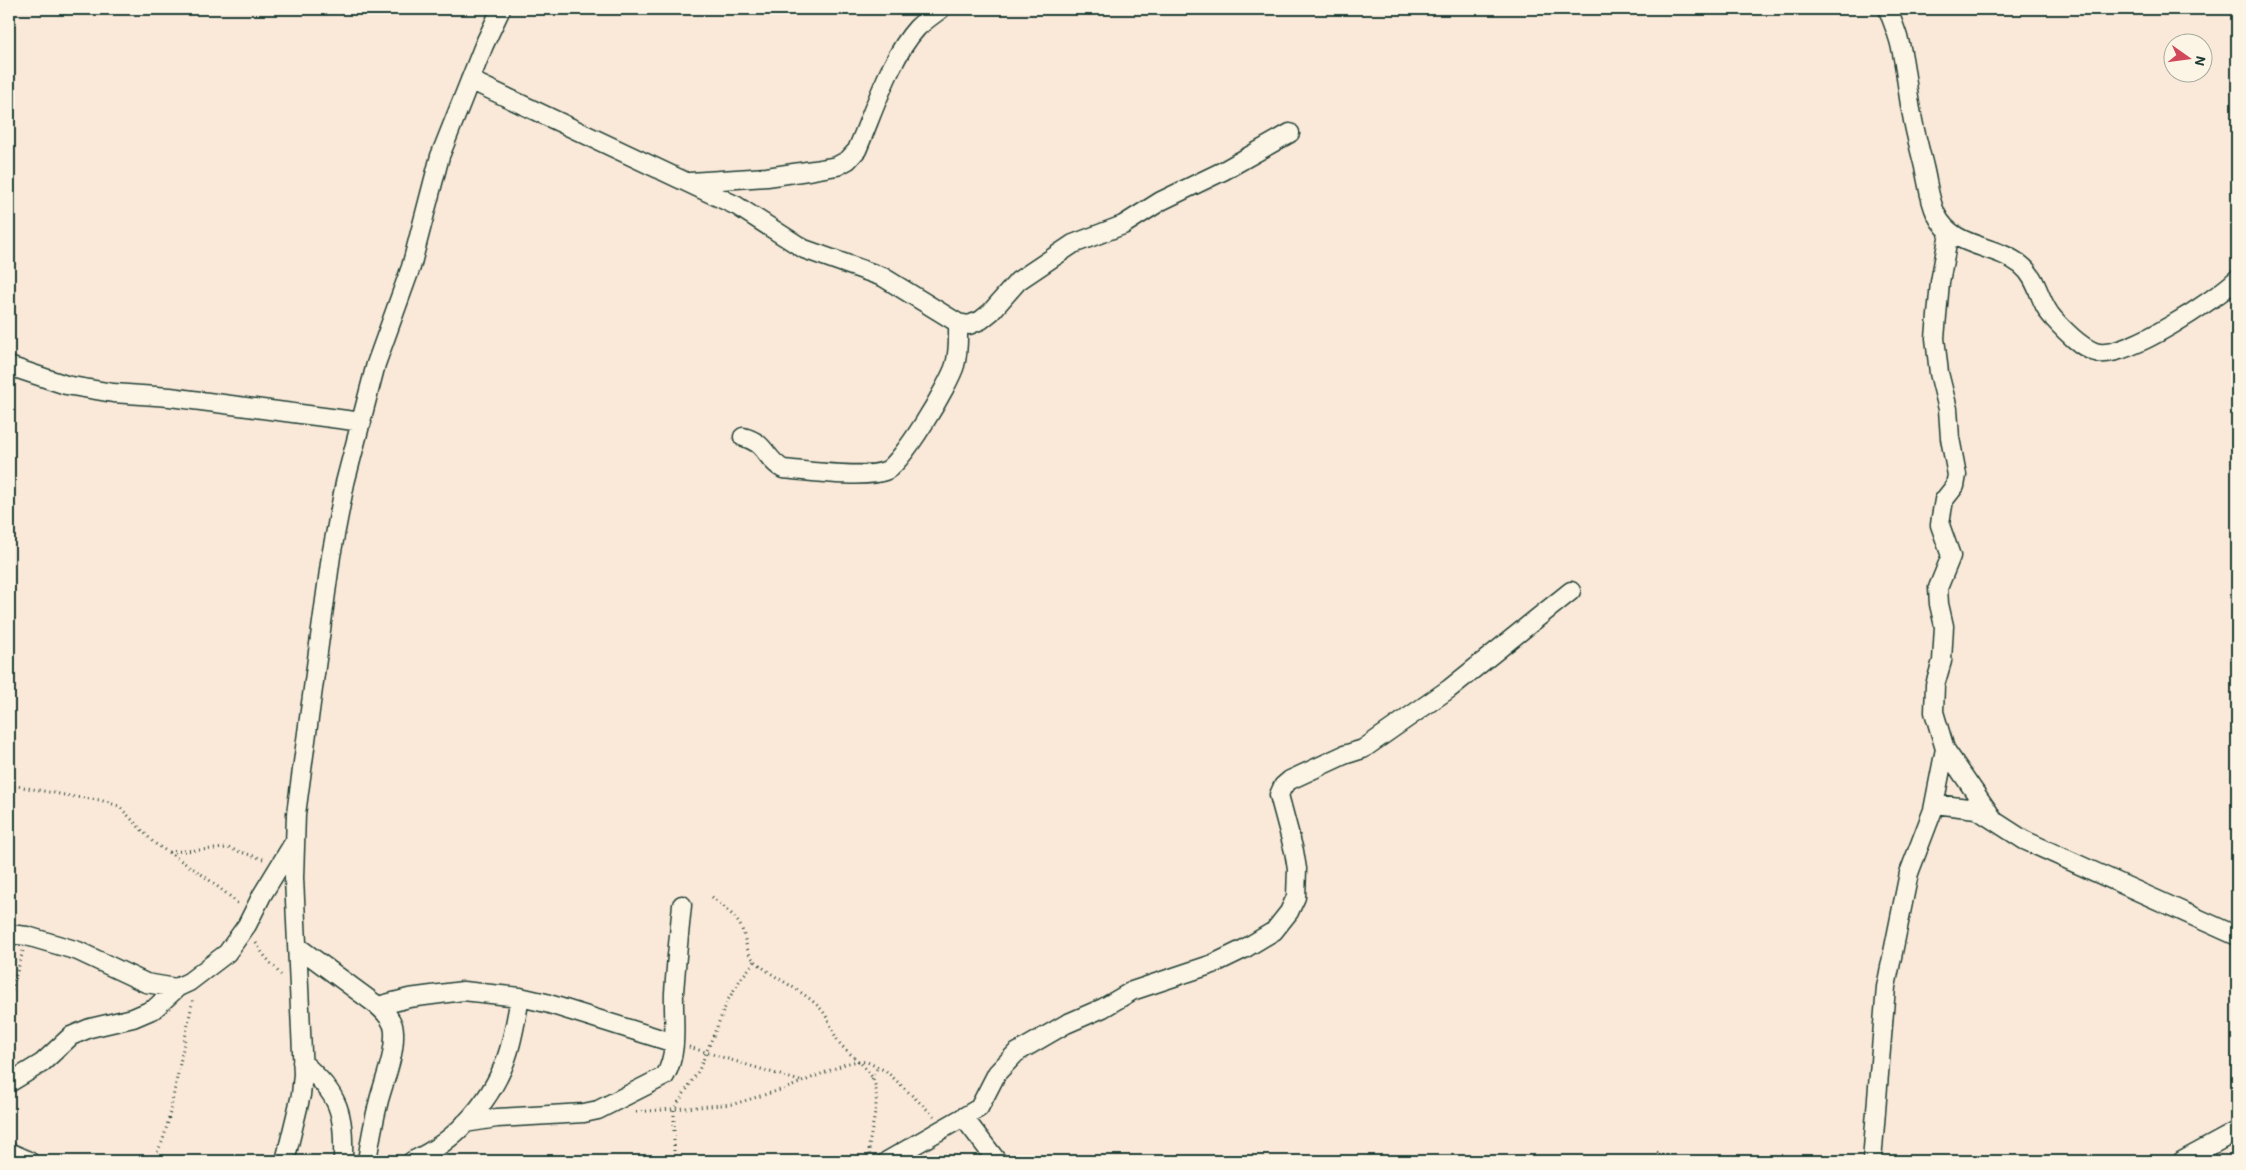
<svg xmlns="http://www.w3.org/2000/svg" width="2246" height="1170" viewBox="0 0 2246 1170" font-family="Itim,sans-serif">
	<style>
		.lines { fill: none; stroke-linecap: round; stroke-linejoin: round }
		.minor-casing { stroke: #1f3d34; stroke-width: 21 }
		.path { stroke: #1f3d34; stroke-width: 3; stroke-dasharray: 1 4; stroke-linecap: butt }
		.minor { stroke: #fcf5e5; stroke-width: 18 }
	</style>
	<rect width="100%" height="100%" fill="#fae9d9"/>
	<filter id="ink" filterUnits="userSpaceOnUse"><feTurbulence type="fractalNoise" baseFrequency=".02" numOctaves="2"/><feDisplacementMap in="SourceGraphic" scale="10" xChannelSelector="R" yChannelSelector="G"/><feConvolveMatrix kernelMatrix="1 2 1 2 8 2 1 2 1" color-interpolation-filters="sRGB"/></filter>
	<g filter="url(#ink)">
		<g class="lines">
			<!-- minor casing -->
			<g class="minor-casing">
				<path id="minor" d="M1888 9C1892 21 1897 32 1900 44 1906 67 1907 92 1912 115 1915 133 1920 150 1924 167 1928 183 1929 199 1936 214 1953 249 1993 243 2021 265 2039 279 2039 304 2054 319 2065 331 2083 350 2099 353 2129 357 2215 300 2237 279
					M470 80 737 206 804 249 883 277 958 323 969 325 981 320 991 312 1018 281 1073 244 1123 225 1161 201 1223 171 1290 133
					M690 182 767 177 814 170 837 166 848 160 857 150C873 113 891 56 917 28 924 21 933 15 941 9
					M1949 233 1940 282 1935 338 1939 373 1948 409 1950 438 1957 475 1955 486 1944 500 1941 517 1940 525 1951 556 1938 588 1939 604 1944 626 1942 661 1935 685 1934 712 1945 749 1992 817
					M9 366 66 385 113 393 170 397 362 422
					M743 437C767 443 764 458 783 469 807 471 865 479 885 471 901 466 950 383 955 365 959 351 958 337 958 323
					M1935 804 1976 809 2024 840 2237 936
					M9 934 27 936 78 951 146 983 176 988 189 982 227 953 247 925 262 895 293 844
					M298 947 378 1006C386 1013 394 1021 394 1032 395 1055 385 1078 379 1100 374 1120 370 1141 367 1161
					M378 1006 409 998 463 991 520 997 546 1003 674 1043
					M302 1062C340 1096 344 1111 343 1161
					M9 1083 42 1063 71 1036 90 1028 133 1018 154 1009 178 987
					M964 1118 997 1161
					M465 1123 497 1118 584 1113 598 1110 665 1076C679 1052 673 1020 674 993 676 964 679 934 682 905
					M9 1152 29 1161
					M285 1161 301 1095 303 1074 294 878 296 814 331 556 345 483 376 364 411 267 440 156 484 45 501 9
					M412 1161C457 1141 495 1098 509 1050 514 1033 517 1015 520 997
					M887 1161 979 1108 997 1073 1016 1053 1066 1024 1103 1008 1132 991 1213 964 1244 949 1274 931 1289 912 1296 897 1297 869 1294 851 1279 795 1283 786 1290 780 1344 755 1363 749 1449 689 1571 591
					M1872 1161 1886 987 1909 873 1933 810 1945 749
					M2182 1161 2237 1131"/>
			</g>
			<!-- path -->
			<path class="path" d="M9 787 17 786 75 797 100 800 119 806 154 843 204 876 232 898 239 905
				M169 852 228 848 263 859
				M712 897C722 905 736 916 741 927 746 937 745 950 753 959 773 979 801 988 821 1009 831 1020 832 1037 844 1048 856 1060 874 1071 876 1090 878 1109 871 1128 869 1147L870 1156
				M256 943 263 954 281 975
				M9 1000 23 951
				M689 1047 803 1082
				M872 1079 878 1066
				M636 1112 734 1104 790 1087 845 1064 857 1061 867 1062 886 1071 934 1116
				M1657 1152 1672 1161
				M153 1161 163 1140 168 1122 193 999
				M674 1161V1109L699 1070 728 1000 740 980 755 961"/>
			<!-- minor -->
			<use href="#minor" class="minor"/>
		</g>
	</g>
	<!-- margin -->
	<rect width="2246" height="1170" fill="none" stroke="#fcf5e5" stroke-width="30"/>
	<rect x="15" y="15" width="2216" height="1140" fill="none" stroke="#1f3d34" stroke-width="2" filter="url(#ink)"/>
	<!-- north arrow -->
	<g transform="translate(2188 58) rotate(104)"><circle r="24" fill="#fcf5e5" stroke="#a4ab9e"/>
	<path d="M0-4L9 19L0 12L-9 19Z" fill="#d1495b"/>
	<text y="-8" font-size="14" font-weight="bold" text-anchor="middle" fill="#1f3d34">N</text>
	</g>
</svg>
